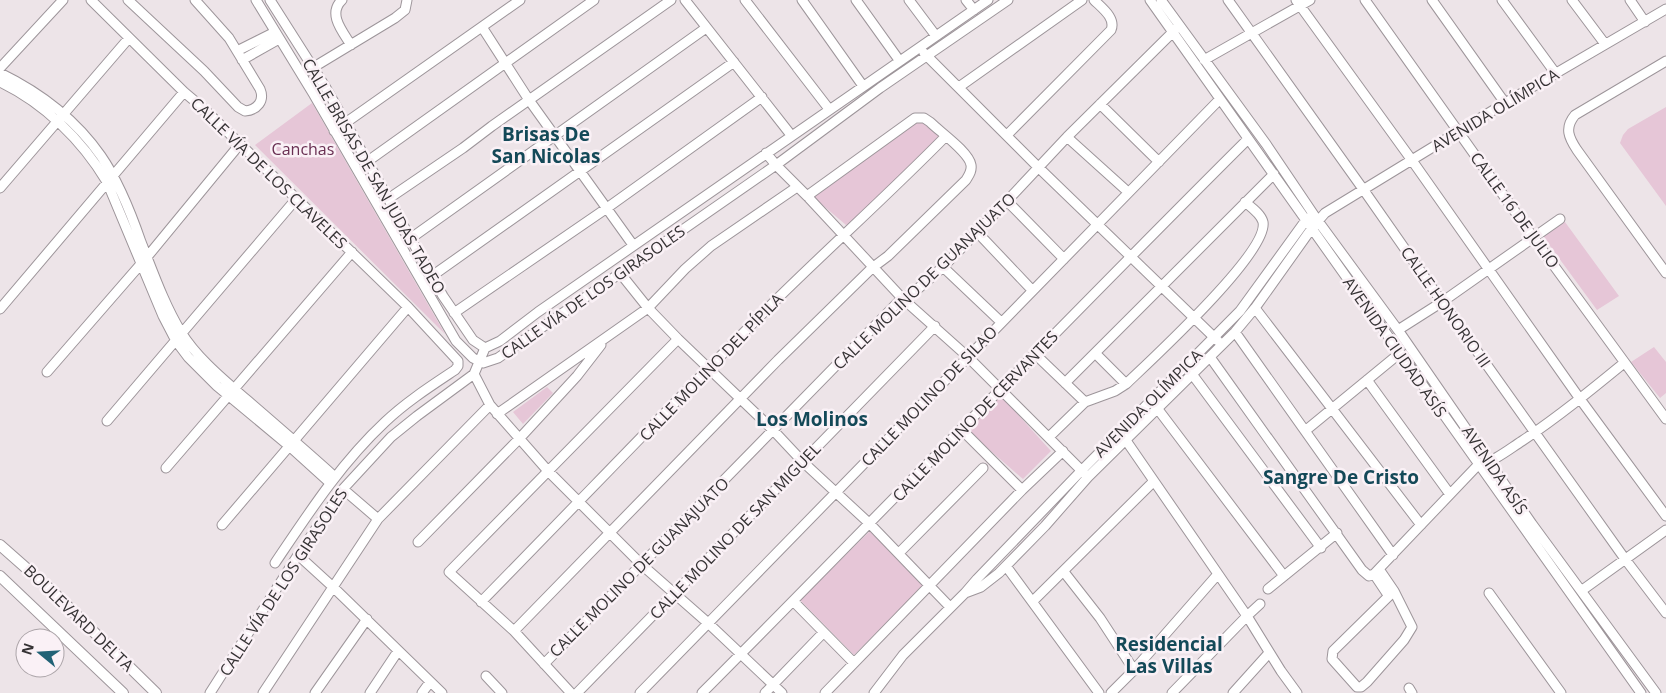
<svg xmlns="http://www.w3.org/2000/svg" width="1666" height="693" viewBox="0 0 1666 693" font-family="'Open Sans',sans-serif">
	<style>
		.green { fill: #e6c6d7 }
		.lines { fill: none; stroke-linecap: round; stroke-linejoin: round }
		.minor-casing { stroke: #9d959a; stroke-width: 11 }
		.major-casing { stroke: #9d959a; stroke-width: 12 }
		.minor { stroke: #fff; stroke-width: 9 }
		.major { stroke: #fff; stroke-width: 10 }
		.labels { text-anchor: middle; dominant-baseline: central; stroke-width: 5; stroke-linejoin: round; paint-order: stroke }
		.street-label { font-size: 16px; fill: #363335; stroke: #faf1f6 }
		.park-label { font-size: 16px; fill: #692f52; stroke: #faf1f6 }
		.quarter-label { font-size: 19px; font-weight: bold; fill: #144958; stroke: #faf1f6 }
	</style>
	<rect width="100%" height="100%" fill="#ede4e8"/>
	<!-- green -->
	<path class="green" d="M312 103 445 334 255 145Z
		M1666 107V206L1620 143 1623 135 1628 129Z
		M922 118 939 137 850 223 846 225 812 196Z
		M1565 222 1619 296 1597 310 1542 235Z
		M1654 347 1666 362V393L1660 398 1631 362Z
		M547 387 553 393 523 424 513 412Z
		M1001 396 1051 451 1023 479 968 431Z
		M872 529 925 584 854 655 800 600Z"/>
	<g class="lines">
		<!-- minor casing -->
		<g class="minor-casing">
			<path id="minor" d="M91 0 184 92 203 108 408 307 458 361V366L455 370C431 386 406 402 385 422 341 463 308 514 275 563
				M128 0 204 71 238 107 245 111C257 110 265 101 260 89L229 38 195 0
				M256 0 314 95 456 341 473 358 483 363 498 358 776 165 880 88 1008 0
				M270 0 326 88 443 296 473 340 485 348
				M342 0C327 14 343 32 351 45
				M685 0 791 135
				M745 0 829 109
				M802 0 863 86
				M856 0 899 60
				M909 0 936 36
				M966 0 974 10
				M1150 0 1641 693
				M1161 0 1266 144 1318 221 1398 330 1532 524 1656 693
				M1228 0 1363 189 1442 302 1625 559 1666 613
				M1296 0 1411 159 1580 399 1666 516
				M1365 0 1533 237 1666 419
				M1432 0 1505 103
				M1502 0 1556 74
				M1572 0 1605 44
				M1630 0 1645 22
				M482 27 529 100 633 245
				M237 51 275 32
				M924 53 1039 168 1218 341
				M242 60 279 39
				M1204 60 1310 0
				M1666 61 1575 115C1564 128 1569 138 1577 150L1666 273
				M0 68 63 0
				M309 70 395 18 405 10 407 0
				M0 73C39 92 76 120 101 156 119 182 131 213 141 242 153 272 164 304 181 332 197 358 224 380 247 400 276 425 306 451 335 477
				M0 82C44 103 82 140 107 182L163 316 176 341 188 357 217 386 288 445 330 483
				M959 87 1082 0
				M1100 104 1159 162
				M334 131 520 0
				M1007 135 1111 30C1116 18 1102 8 1094 0
				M1067 137 1128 192
				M766 153 776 165 807 196 902 298 968 357 1085 474
				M368 161 594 0
				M0 188 129 38
				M388 199 463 148 492 126 671 0
				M1007 201 1064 259
				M977 232 1032 290
				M407 241 706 28
				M943 267 1001 322
				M620 273 648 308 678 339 773 430 803 462 870 524 950 607
				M432 276 734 62
				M1255 308 1421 525
				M0 309 184 92
				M454 313 607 208 762 97
				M1398 330 1442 302 1560 219
				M1235 332 1393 555
				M485 348 500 341 538 312 988 0
				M1095 353 1126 384
				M1035 354 1085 402
				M1210 357 1362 570 1369 576 1374 574
				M47 372 147 257 240 144
				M474 374 490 405 548 471 642 565 708 623 782 693
				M1192 374 1321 548
				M1367 380 1449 493
				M1065 383 1274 174
				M1157 408 1284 576
				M497 414 648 308 685 269 711 246 797 187
				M107 421 297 198
				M962 430 1022 490
				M1305 431 1400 353
				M1049 437 1085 402 1115 391 1126 384C1150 361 1269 252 1263 222 1261 214 1251 207 1245 202
				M1125 439 1247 616 1281 671 1297 693
				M166 468 352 252
				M343 489 378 519
				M222 525 408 307
				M418 542 519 439 577 376 601 345
				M899 553 983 468
				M298 555 333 587 442 693
				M1006 566 1099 693
				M1379 569 1394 591 1412 627 1404 640 1367 682 1361 687H1357L1332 659 1333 651 1394 591
				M1064 572 1100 618 1134 670
				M1374 574 1478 465C1495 461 1508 450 1522 441 1558 417 1591 390 1624 363
				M1374 574 1388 595
				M1268 589 1337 533
				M1581 591 1666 530
				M965 593 981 587 999 573 1045 526 1088 477 1235 332 1255 308 1312 228 1325 213 1505 103 1666 9
				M1489 593 1561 693
				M1033 601 1154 481
				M481 602C580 501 677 399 777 299 833 244 891 192 946 136
				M794 602 854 663
				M514 631 778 360 872 268 888 256 966 180C969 175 972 171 971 165 969 152 940 132 930 122L924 118H915L807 196
				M544 664 902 298 913 293 943 267 1007 201 1067 137 1179 26
				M486 676 502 693
				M1409 688 1412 693
				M210 693 298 555 343 489 391 437 417 416 474 374 485 348
				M263 693 378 519 490 405
				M315 693 367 619
				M370 693 398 651
				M422 693 430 682
				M571 693 514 631 449 572 678 339
				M577 693 935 326
				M640 693 1220 99
				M702 693C885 509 1064 322 1248 139
				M765 693 823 633
				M825 693 1022 490 1063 451
				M874 693 903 655 965 593 977 579 1082 470 1240 311 1306 220 1310 217
				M1111 693 1134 670 1218 574
				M1172 693 1247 616 1260 604
				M1233 693 1269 653"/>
		</g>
		<!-- major casing -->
		<g class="major-casing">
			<path id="major" d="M0 545 51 590 156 693
				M0 576 123 693"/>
		</g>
		<!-- minor -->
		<use href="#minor" class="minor"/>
		<!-- major -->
		<use href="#major" class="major"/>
	</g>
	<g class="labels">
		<!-- street labels -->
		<g class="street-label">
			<text transform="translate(1495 110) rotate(-31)">AVENIDA OLÍMPICA</text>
			<text transform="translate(269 173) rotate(44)">CALLE VÍA DE LOS CLAVELES</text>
			<text transform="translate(374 176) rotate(60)">CALLE BRISAS DE SAN JUDAS TADEO</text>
			<text transform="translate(1515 210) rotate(54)">CALLE 16 DE JULIO</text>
			<text transform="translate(924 281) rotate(-44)">CALLE MOLINO DE GUANAJUATO</text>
			<text transform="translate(593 292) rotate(-35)">CALLE VÍA DE LOS GIRASOLES</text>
			<text transform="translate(1446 307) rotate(55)">CALLE HONORIO III</text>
			<text transform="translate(1395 347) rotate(55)">AVENIDA CIUDAD ASÍS</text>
			<text transform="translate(711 367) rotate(-46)">CALLE MOLINO DEL PÍPILA</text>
			<text transform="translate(929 396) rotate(-46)">CALLE MOLINO DE SILAO</text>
			<text transform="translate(1148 403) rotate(-45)">AVENIDA OLÍMPICA</text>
			<text transform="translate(975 416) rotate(-46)">CALLE MOLINO DE CERVANTES</text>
			<text transform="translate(1495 470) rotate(56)">AVENIDA ASÍS</text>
			<text transform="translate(735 531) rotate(-46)">CALLE MOLINO DE SAN MIGUEL</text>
			<text transform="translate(639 567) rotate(-45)">CALLE MOLINO DE GUANAJUATO</text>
			<text transform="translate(283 582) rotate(-57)">CALLE VÍA DE LOS GIRASOLES</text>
			<text transform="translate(79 618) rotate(44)">BOULEVARD DELTA</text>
		</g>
		<!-- park labels -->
		<g class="park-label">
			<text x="303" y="149">Canchas</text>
		</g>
		<!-- quarter labels -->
		<g class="quarter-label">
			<text x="546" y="134">Brisas De<tspan x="546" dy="22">San Nicolas</tspan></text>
			<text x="812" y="419">Los Molinos</text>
			<text x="1341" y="477">Sangre De Cristo</text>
			<text x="1169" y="644">Residencial<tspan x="1169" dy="22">Las Villas</tspan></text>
		</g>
	</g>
	<!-- north arrow -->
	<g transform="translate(40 653) rotate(288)"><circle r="24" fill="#faf1f6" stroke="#aca5a9"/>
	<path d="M0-4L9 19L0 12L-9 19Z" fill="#216276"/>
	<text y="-8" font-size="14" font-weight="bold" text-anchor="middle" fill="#363335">N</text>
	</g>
</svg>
